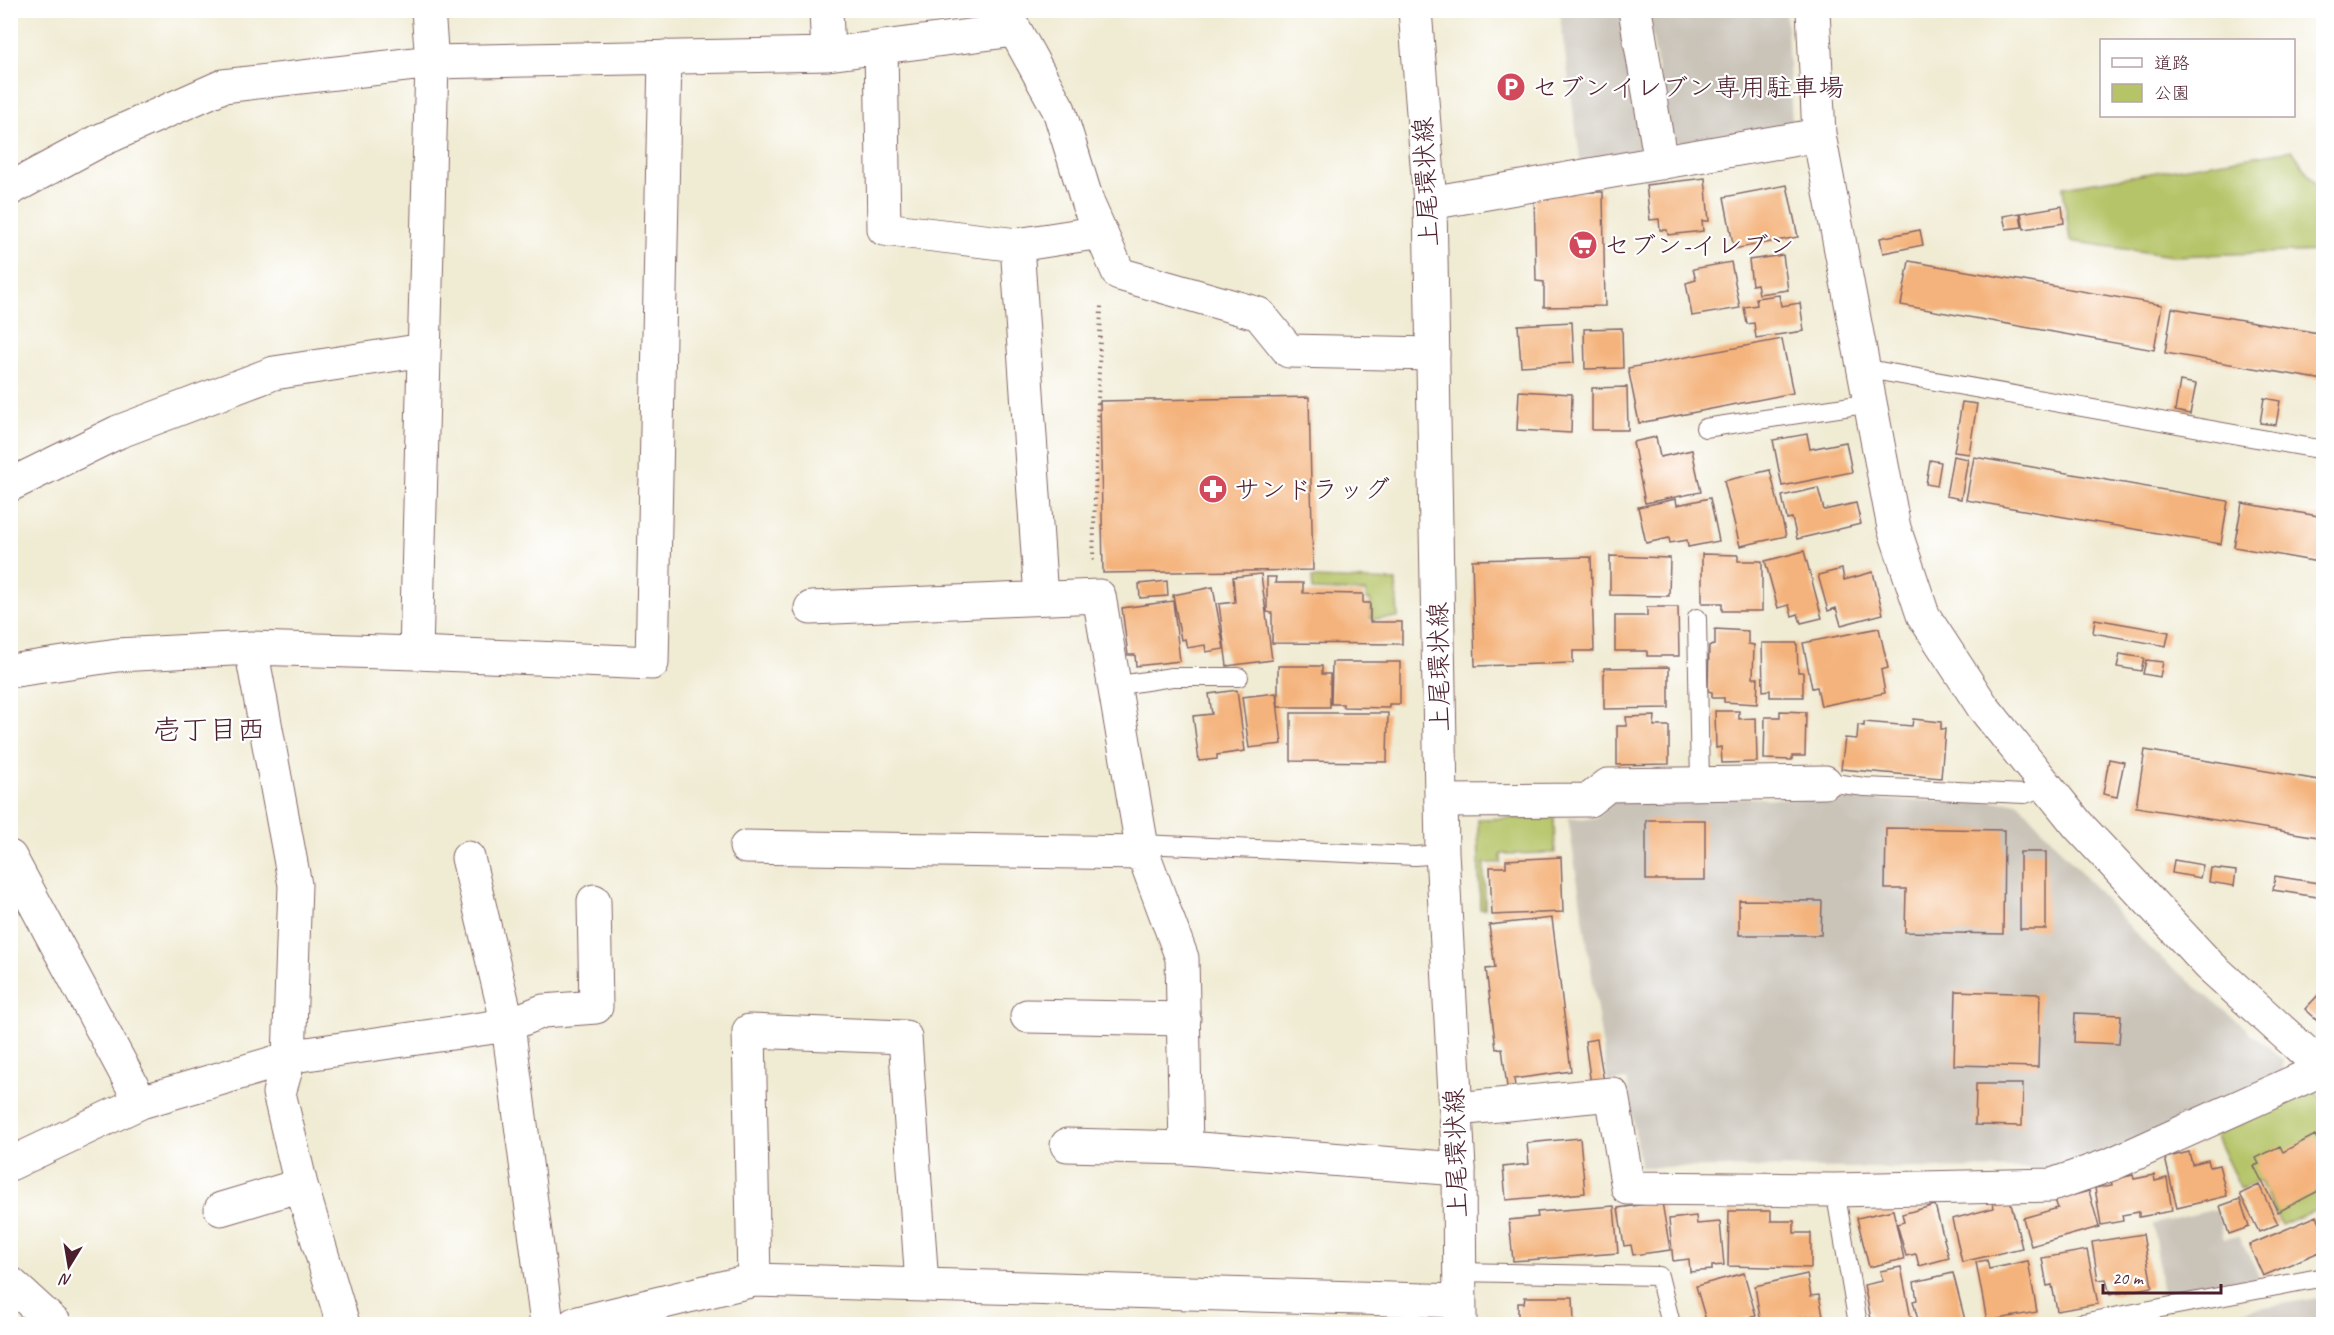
<svg xmlns="http://www.w3.org/2000/svg" width="2334" height="1335" viewBox="0 0 2334 1335" font-family="Caveat,'Klee One',sans-serif">
	<style>
		.industrial { fill: #c9c3b8 }
		.green { fill: #b5c467; stroke: #807249; stroke-width: 1.5 }
		.building { fill: #f4b37c }
		.lines { fill: none; stroke-linecap: round; stroke-linejoin: round }
		.lane-casing { stroke: #846666; stroke-width: 20 }
		.street-casing { stroke: #846666; stroke-width: 35 }
		.secondary-casing { stroke: #846666; stroke-width: 35 }
		.path { stroke: #846666; stroke-width: 4; stroke-dasharray: 1.5 4.5; stroke-linecap: butt }
		.lane { stroke: #fff; stroke-width: 18 }
		.street { stroke: #fff; stroke-width: 33 }
		.secondary { stroke: #fff; stroke-width: 33 }
		.labels { text-anchor: middle; dominant-baseline: central; stroke-width: 4.5; stroke-linejoin: round; paint-order: stroke }
		.poi-label { font-size: 26px; fill: #4a1f2b; stroke: #fff; text-anchor: start }
		.street-label { font-size: 26px; fill: #4a1f2b; stroke: #fff }
		.quarter-label { font-size: 28px; fill: #4a1f2b; stroke: #fff }
	</style>
	<rect width="100%" height="100%" fill="#fff"/>
	<filter id="ink" filterUnits="userSpaceOnUse"><feTurbulence type="fractalNoise" baseFrequency=".0167" numOctaves="2"/><feDisplacementMap in="SourceGraphic" scale="12" xChannelSelector="R" yChannelSelector="G"/><feConvolveMatrix kernelMatrix="1 2 1 2 8 2 1 2 1" color-interpolation-filters="sRGB"/></filter>
	<filter id="wash" filterUnits="userSpaceOnUse"><feTurbulence type="fractalNoise" baseFrequency=".008" numOctaves="4" result="noise"/><feDisplacementMap in="SourceGraphic" scale="24" xChannelSelector="R" yChannelSelector="G"/><feGaussianBlur stdDeviation="1.35" result="paint"/><feColorMatrix in="noise" values="0 0 0 0 0 0 0 0 0 0 0 0 0 0 0 0 0 1.4 0 .05"/><feComposite in="paint" operator="in"/></filter>
	<g filter="url(#wash)">
		<rect width="100%" height="100%" fill="#f0ebd3"/>
		<!-- industrial -->
		<path class="industrial" d="M1559 11H1621L1644 138 1634 156 1581 165Z
			M1648 11H1786L1792 124 1686 148 1669 135Z
			M1618 796 2018 802 2149 948 2284 1060 2282 1078 2069 1169 1640 1167 1627 1080 1608 1082 1568 818 1596 819Z
			M2217 1209 2224 1239 2239 1236 2260 1278 2163 1296 2153 1224Z
			M2323 1297V1324H2166Z"/>
		<!-- green -->
		<path class="green" d="M2292 150 2323 195V251L2172 256 2070 241 2063 187Z
			M1312 578 1396 581 1398 618 1371 619V600H1366V592L1313 590Z
			M1554 817 1555 853 1501 854V863H1484L1485 909H1480L1478 819Z
			M2314 1090 2323 1099V1207L2281 1225 2260 1181 2241 1189 2215 1135Z"/>
		<g id="blocks">
			<!-- building -->
			<path class="building" d="M1705 178 1709 221H1702L1703 231 1668 235 1667 230H1660L1659 219 1650 220 1646 185Z
				M1787 185 1798 237 1734 249 1724 197Z
				M1534 192H1603L1605 306 1544 307V282L1536 281Z
				M2062 206 2064 223 2024 229 2021 213Z
				M2020 213 2022 227 2006 229 2003 216Z
				M1920 230 1923 245 1883 253 1880 238Z
				M1783 255 1788 290 1759 294 1757 284 1752 285 1749 260Z
				M1909 261 2162 305 2154 350 1901 305Z
				M1731 262 1740 308 1692 316 1686 283 1696 280 1693 269Z
				M1779 295 1781 306 1800 303 1804 331 1756 338 1754 323 1747 324 1744 307 1757 305 1756 298Z
				M2172 308 2324 334V380L2165 353Z
				M1572 322 1574 363 1521 366 1518 325Z
				M1622 328 1623 368 1585 369 1584 329Z
				M1782 339 1793 393 1639 423 1628 368Z
				M2180 381 2196 384 2190 414 2175 411Z
				M1627 387 1628 430H1592V388Z
				M1519 391 1572 394 1571 433 1517 430Z
				M1309 397 1313 570 1103 573 1100 401Z
				M2264 398 2280 401 2276 425 2260 423Z
				M1962 402 1977 404 1969 454 1954 452Z
				M1807 434 1810 449 1846 442 1852 472 1782 486 1773 440Z
				M1656 437 1660 457 1692 450 1701 492 1645 503 1633 442Z
				M1953 456 1968 459 1961 499 1946 496Z
				M1974 457 2228 501 2221 544 1966 500Z
				M1930 460 1941 462 1937 486 1926 484Z
				M1770 470 1786 536 1740 546 1724 481Z
				M1818 488 1824 510 1856 503 1861 524 1797 539 1792 518 1787 519 1782 496Z
				M1710 498 1719 541 1688 547 1687 540 1670 543 1669 538 1646 543 1638 507 1676 499 1677 505Z
				M2242 503 2324 517V563L2234 547Z
				M1804 551 1822 618 1801 623 1798 614 1792 616 1789 605 1778 608 1765 561Z
				M1702 554 1738 555V561H1762V611H1722V603H1702Z
				M1610 556 1670 558 1669 596 1610 595Z
				M1591 557 1594 651H1573V663L1475 666 1472 560Z
				M1842 569 1844 580 1873 572 1883 614 1841 625 1836 608 1828 611 1818 575Z
				M1261 574 1272 660 1227 666 1219 604 1235 602 1233 577Z
				M1267 577H1276L1275 583H1303V593L1363 594V603H1370V622H1402V644L1272 643V613L1267 612Z
				M1167 581 1168 596 1140 598 1139 584Z
				M1213 587 1224 649 1206 652 1205 645 1187 648 1185 639 1181 640 1173 595Z
				M1173 601 1180 661 1136 666 1135 655H1128L1122 608Z
				M1647 607H1678L1679 656H1647V651H1615V616H1647Z
				M2095 619 2169 632 2166 646 2093 633Z
				M1879 628 1888 668 1881 670 1885 693 1821 706 1817 687 1812 688 1803 643Z
				M1715 629 1748 631V644L1754 645 1753 678H1758L1757 704 1724 702V698H1712V692L1708 691 1709 646 1715 645Z
				M1762 643H1797L1798 672H1803V697H1770V690L1763 691Z
				M2120 654 2144 658 2141 671 2117 667Z
				M2146 660 2163 662 2160 677 2143 674Z
				M1332 662H1400V704H1389V708L1343 707V704H1331Z
				M1278 666H1322V674H1330V707H1278Z
				M1669 667V708L1604 709V668Z
				M1237 690 1245 751 1217 755V759L1199 761 1193 716 1212 714 1209 694Z
				M1276 693 1282 744 1249 748 1242 697Z
				M1715 711H1739V719L1756 718 1757 762 1722 763 1721 747 1716 748Z
				M1780 711 1806 712 1805 756H1792V760L1764 759 1765 717H1780Z
				M1291 713H1388L1387 762 1291 761Z
				M1655 716 1654 726H1669V764L1617 765V726H1627L1626 717Z
				M1913 719 1941 722V729H1945L1941 778 1841 769 1845 738 1857 739 1858 725 1864 726V722L1912 726Z
				M2145 750 2324 781V838L2136 807Z
				M2109 759 2124 762 2117 797 2103 794Z
				M1646 820H1705V880H1646Z
				M1886 828 2004 830 2003 934 1905 932 1906 889H1885Z
				M2020 852H2046V929H2020Z
				M1561 857 1563 912 1492 915 1490 867H1506V860Z
				M2174 860 2203 865 2200 878 2172 873Z
				M2211 868 2236 871 2234 886 2209 882Z
				M2275 876 2324 884V898L2273 890Z
				M1739 900 1822 901 1821 935H1739Z
				M1552 918 1571 1071 1514 1079 1515 1086 1507 1087 1502 1048 1496 1049 1486 969 1495 968 1489 925Z
				M2324 989V1026L2305 1009Z
				M1956 991 2040 994 2038 1067 1954 1065Z
				M2075 1013 2121 1015 2119 1044 2074 1042Z
				M1597 1039 1604 1082 1591 1085 1585 1041Z
				M1976 1084H2023L2022 1126 1975 1125Z
				M2315 1135 2324 1153 2321 1165 2324 1188 2278 1212 2254 1166 2259 1164 2256 1158 2280 1146 2283 1152Z
				M1580 1138 1585 1193 1506 1200 1503 1167 1529 1164 1527 1143Z
				M2189 1152 2192 1164 2208 1160 2210 1167 2219 1165 2227 1196 2177 1208 2165 1158Z
				M2133 1175 2134 1179 2154 1175 2155 1181 2167 1178 2172 1211 2139 1217V1212L2122 1215 2123 1221 2101 1225 2095 1188 2112 1185 2111 1180Z
				M2259 1185 2278 1224 2259 1232 2240 1194Z
				M2089 1191 2099 1227 2031 1246 2023 1218 2058 1208 2055 1200Z
				M2010 1199 2022 1248 1962 1262 1952 1219 1994 1208 1993 1203Z
				M2240 1199 2249 1227 2229 1234 2220 1206Z
				M1662 1202 1670 1250 1633 1255 1631 1245 1624 1246 1618 1208Z
				M1935 1205 1949 1258 1919 1266 1916 1254 1906 1256 1897 1224 1904 1222 1902 1214Z
				M1614 1206 1618 1253 1513 1261 1509 1220 1538 1217 1537 1212Z
				M1893 1210 1904 1259 1869 1267 1857 1218Z
				M1729 1211H1771V1221H1794V1233H1811V1268L1728 1266Z
				M1696 1216 1697 1224 1720 1222 1724 1265 1712 1266V1270L1690 1272 1689 1259 1673 1261 1669 1219Z
				M2317 1216 2324 1231V1250L2263 1276 2249 1245Z
				M2143 1234 2152 1287 2110 1295 2106 1279 2098 1280 2092 1242Z
				M2087 1250 2098 1304 2057 1311 2052 1285 2047 1286 2042 1258Z
				M1987 1260 1989 1269 2028 1261 2037 1312 1987 1321 1976 1262Z
				M1901 1267 1912 1324H1872L1864 1285 1883 1281 1880 1271Z
				M1744 1273 1756 1316 1723 1324H1707L1696 1286Z
				M1953 1273 1966 1324H1919L1913 1301 1917 1300 1914 1282Z
				M1807 1274 1811 1296 1819 1295 1823 1315 1761 1324 1755 1286Z
				M1525 1297H1573L1574 1324H1518V1303H1524Z"/>
		</g>
	</g>
	<g filter="url(#ink)">
		<use href="#blocks" fill-opacity="0" stroke="#846666" stroke-width="1.5"/>
		<g class="lines">
			<!-- lane casing -->
			<g class="lane-casing">
				<path id="lane" d="M1862 368 2324 450
					M1705 428 1871 403
					M1697 618 1700 784
					M1114 686 1172 677H1239
					M1825 782 1865 787 2025 794 2046 786
					M1141 844 1415 856 1442 854
					M1835 1190 1858 1324
					M1458 1272 1659 1276 1671 1324
					M2077 1324 2324 1277"/>
			</g>
			<!-- street casing -->
			<g class="street-casing">
				<path id="street" d="M826 10 828 54
					M1635 10 1661 163
					M881 47 884 229 1017 245 1101 232
					M10 189 99 141 223 86 432 62 828 54 1015 30 1059 110 1088 204 1119 274 1259 314 1289 351 1433 354
					M1430 203 1819 135
					M1017 245 1041 598
					M10 485 118 432 274 373 424 350
					M811 608 1099 596 1143 853 1182 958 1186 1148 1459 1169
					M251 648 295 885 289 1059 279 1093 301 1185
					M416 653 652 663 665 57
					M10 671 117 655 251 648 416 653 432 62 428 10
					M1441 801 1589 800 1608 785 1825 782
					M746 847 1143 853
					M10 857 141 1102
					M468 858 508 1025 547 1324
					M1027 1016 1184 1019
					M1456 1109 1612 1094 1628 1188 1835 1190 2052 1185 2112 1164 2323 1069
					M1067 1145 1186 1148
					M10 1164 141 1102 300 1055 508 1025 543 1011 596 1007 594 901
					M221 1209 301 1185 343 1324
					M754 1280 749 1031 905 1037 922 1285
					M10 1283 55 1324
					M574 1324 754 1280 1459 1301"/>
			</g>
			<!-- secondary casing -->
			<g class="secondary-casing">
				<path id="secondary" d="M1415 10 1430 203 1442 852 1459 1169 1460 1324
					M1813 10 1819 135 1894 528 1923 615 1983 707 2078 825 2209 965 2324 1069"/>
			</g>
			<!-- path -->
			<path class="path" d="M1093 560 1101 306"/>
			<!-- lane -->
			<use href="#lane" class="lane"/>
			<!-- street -->
			<use href="#street" class="street"/>
			<!-- secondary -->
			<use href="#secondary" class="secondary"/>
		</g>
	</g>
	<!-- icons -->
	<defs>
		<g id="parking-disc" transform="scale(1.5)"><circle r="9.5" fill="#d1495b" stroke="#fff"/><path d="M-3.5-5.5H1a3.5 3.5 0 0 1 0 7H-1V5.5H-3.5ZM-1-3.4V-.6H.8a1.4 1.4 0 0 0 0-2.8Z" fill="#fff"/></g>
		<g id="supermarket-disc" transform="scale(1.5)"><circle r="9.5" fill="#d1495b" stroke="#fff"/><path d="M-6-5.5h2.5l.6 2H6L4.5 2H-2.5L-4.4-4H-6ZM-1.5 3.2a1.3 1.3 0 1 0 .1 0ZM3 3.2a1.3 1.3 0 1 0 .1 0Z" fill="#fff"/></g>
		<g id="pharmacy-disc" transform="scale(1.5)"><circle r="9.5" fill="#d1495b" stroke="#fff"/><path d="M-2-6h4v4h4v4h-4v4h-4v-4h-4v-4h4Z" fill="#fff"/></g>
	</defs>
	<g fill-rule="evenodd">
		<use href="#parking-disc" x="1511" y="87"/>
		<use href="#supermarket-disc" x="1583" y="245"/>
		<use href="#pharmacy-disc" x="1213" y="489"/>
	</g>
	<g class="labels">
		<!-- poi labels -->
		<g class="poi-label">
			<text x="1532" y="87">セブンイレブン専用駐車場</text>
			<text x="1604" y="245">セブン-イレブン</text>
			<text x="1234" y="489">サンドラッグ</text>
		</g>
		<!-- street labels -->
		<g class="street-label">
			<text transform="translate(1426 182) rotate(-93)">上尾環状線</text>
			<text transform="translate(1439 667) rotate(-91)">上尾環状線</text>
			<text transform="translate(1456 1153) rotate(-92)">上尾環状線</text>
		</g>
		<!-- quarter labels -->
		<g class="quarter-label">
			<text x="209" y="729">壱丁目西</text>
		</g>
	</g>
	<!-- margin -->
	<rect width="2334" height="1335" fill="none" stroke="#fff" stroke-width="36"/>
	<!-- legend -->
	<rect x="2100" y="39" width="195" height="78" fill="#ffffff" stroke="#b7a5aa" stroke-width="1.5"/>
	<rect x="2112" y="58" width="30" height="9" fill="#ffffff" stroke="#b7a5aa" stroke-width="1.5"/>
	<text x="2154" y="69" font-size="18" fill="#4a1f2b">道路</text>
	<rect x="2112" y="84" width="30" height="18" fill="#b5c467" stroke="#b7a5aa" stroke-width="1.5"/>
	<text x="2154" y="99" font-size="18" fill="#4a1f2b">公園</text>
	<!-- north arrow -->
	<g transform="translate(69 1266) rotate(191)" stroke="#ffffff" stroke-width="4.5" paint-order="stroke">
	<path d="M0-4.5L10 22L0 15L-10 22Z" fill="#4a1f2b"/>
	<text y="-9" font-size="16" font-weight="bold" text-anchor="middle" fill="#4a1f2b">N</text>
	</g>
	<!-- scale -->
	<path d="M2103 1284v9h118v-9" fill="none" stroke="#4a1f2b" stroke-width="3"/>
	<text x="2112" y="1284" font-size="18" fill="#4a1f2b" stroke="#ffffff" stroke-width="4.5" paint-order="stroke">20 m</text>
</svg>
